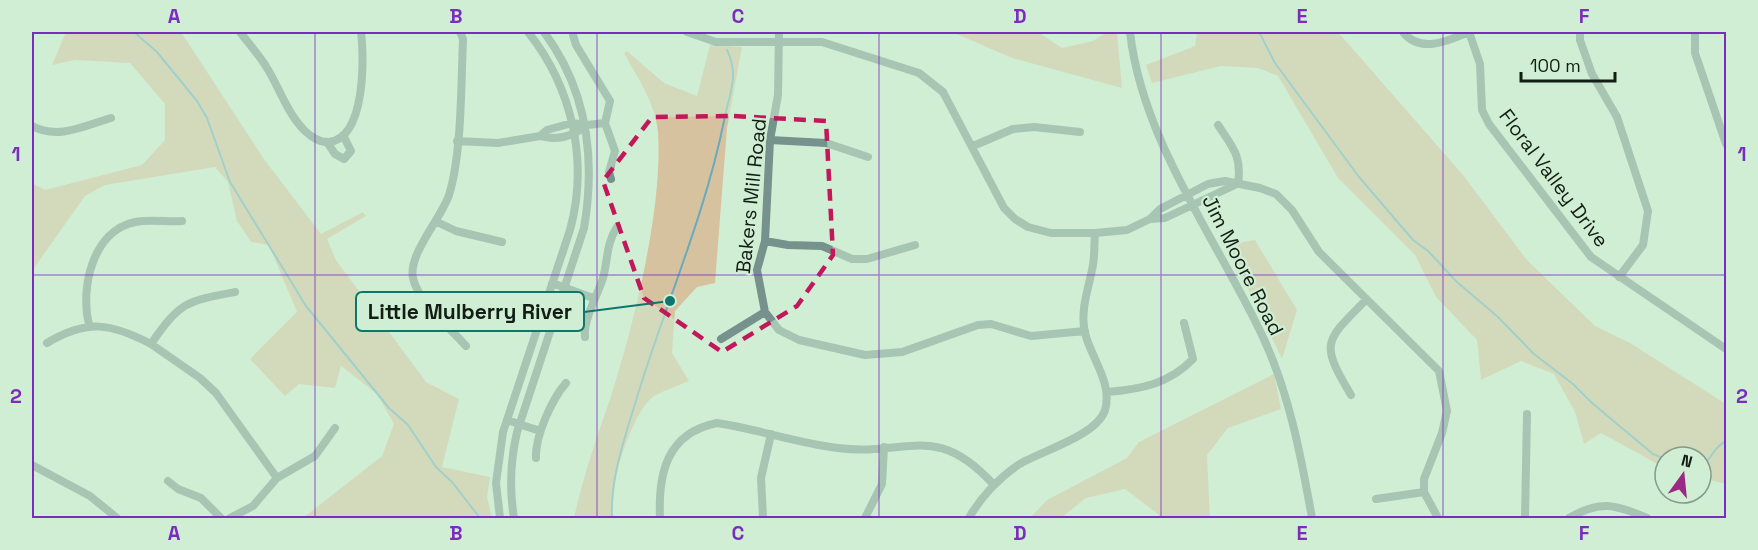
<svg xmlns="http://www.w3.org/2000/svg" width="1758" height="550" viewBox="0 0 1758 550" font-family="'Space Grotesk',sans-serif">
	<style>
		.green { fill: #d7c2a0 }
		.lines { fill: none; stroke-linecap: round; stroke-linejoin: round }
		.stream { stroke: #67abbd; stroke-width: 2 }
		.minor { stroke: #75928c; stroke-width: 8 }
		.marked { fill: none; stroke: #c2185b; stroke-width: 4.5; stroke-dasharray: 12 8; stroke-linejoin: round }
		.grid { fill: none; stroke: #7b2cbf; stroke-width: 1.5; stroke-opacity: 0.55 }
		.labels { text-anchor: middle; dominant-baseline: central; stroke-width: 4.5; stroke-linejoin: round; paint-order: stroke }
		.street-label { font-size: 20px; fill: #121d14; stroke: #d0eed3 }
		.leader { fill: none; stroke: #0f766e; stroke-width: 2 }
		.callout-dot { fill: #0f766e; stroke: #d0eed3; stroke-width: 2 }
		.callout { fill: #d0eed3; stroke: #0f766e; stroke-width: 2 }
		.callout-label { font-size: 21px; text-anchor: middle; font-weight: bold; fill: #121d14 }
		.neatline { fill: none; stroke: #7b2cbf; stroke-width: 2 }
		.grid-label { font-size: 20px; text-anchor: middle; font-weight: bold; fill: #7b2cbf }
	</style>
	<rect width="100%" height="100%" fill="#d0eed3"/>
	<!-- green -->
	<path class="green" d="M66 32H181L264 159 321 234 363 212 366 216 327 239 336 260 426 382 459 399 442 467 490 477 487 497 492 518H393L389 516 383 518H303L382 456 394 424 377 394 341 366 335 388 299 384 285 396 250 359 297 312 269 245 251 242 237 221 228 182 215 167 105 185 85 196 32 271V183L45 190 142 165 165 140V104L130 63 75 60 52 65Z
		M952 32H1038L1062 48 1093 41 1107 32H1117L1122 88 1012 58Z
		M1197 32H1338L1463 175 1527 260 1595 326 1630 343 1726 404V484L1701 478V457H1665V468L1601 433 1584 444 1575 412 1554 374 1521 361 1481 380 1477 340 1436 297 1415 255 1338 178 1278 76 1258 68 1221 66 1152 83 1146 65 1195 46Z
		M710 45 742 47 727 128 715 283 697 287 675 311 672 353 689 381C678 386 665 390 654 396 632 411 606 493 613 518H574C583 476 597 437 611 396 634 324 663 208 658 132 656 104 637 77 624 53L627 51 664 83 697 96Z
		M1255 240 1297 310 1282 359 1227 245Z
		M1274 374 1281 409 1228 428 1207 455 1210 518H1159L1158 514 1125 489 1086 498 1061 518H1030L1047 500 1127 458 1139 442Z"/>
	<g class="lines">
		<!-- stream -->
		<path class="stream" d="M134 32 157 52 197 101 207 118 230 182 306 306 389 408 408 425 436 467 452 482 480 518
			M727 32V33
			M1259 32 1275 63 1359 177 1413 240 1428 251 1457 282 1498 317 1534 354 1573 384 1592 403 1653 454 1665 459
			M1701 467C1710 462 1712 448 1726 441
			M612 518C610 477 626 434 638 394 666 303 705 215 724 121 729 93 740 77 727 50"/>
		<!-- minor -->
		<path class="minor" d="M240 32C249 44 260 56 267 68 280 89 287 113 305 131 311 137 321 143 329 142 366 138 364 57 361 32
			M460 32 463 39C461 84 462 153 449 195 441 219 408 254 413 278 417 300 451 329 466 346
			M687 32 716 42H822L919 73 943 92 1004 208 1015 219 1028 227 1051 233H1095L1127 230 1150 219 1160 209 1208 184 1225 181 1260 188 1276 194 1292 210 1319 252 1439 371 1447 411 1442 433 1424 479V492L1438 518
			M779 32 778 95 770 140 765 241 757 270 765 312 779 330 799 340 865 355 902 352 978 325 991 324 1031 336 1085 331
			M1130 32C1142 140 1216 238 1262 335 1289 392 1301 456 1312 518
			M1403 32C1420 54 1448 41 1469 32
			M1469 32 1480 64 1482 110 1489 124 1591 257 1726 349
			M1580 32V40L1592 74 1617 117 1648 211 1643 245 1619 277
			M1695 32V53L1726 144
			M573 35 576 45 610 101 605 123 615 151 609 172 611 179
			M572 123 587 125C574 136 557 141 540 136L547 130Z
			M587 125 605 123
			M1218 125C1233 148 1242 156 1238 184
			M32 126C58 140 84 126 111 118
			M770 140 826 143 868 157
			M457 141 498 143 540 136
			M327 142 335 154 344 159 351 151 343 135
			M973 146 1013 129 1034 127 1080 132
			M1150 219 1165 218 1237 184
			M437 222 456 231 502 242
			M765 241 788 245 822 246 852 259H867L915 245
			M552 283 593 298
			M235 292C186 301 180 302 151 344L200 378 216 393 277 478
			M89 325C80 289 92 231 135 222 150 219 167 222 182 221
			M585 337C583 320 598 294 603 278 608 260 606 244 617 227
			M721 339 765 312
			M47 343C87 319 111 323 151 344
			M1108 392C1141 389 1169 384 1193 359L1184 323
			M1351 395C1320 343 1324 342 1366 300
			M507 420 540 431
			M536 458C535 436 552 399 566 383
			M32 465 90 496 117 518
			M168 481 178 489 201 498 221 518
			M1376 499 1424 492
			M763 517 761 478 771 434
			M230 518 253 506 277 478 315 456 335 428
			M500 518 496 483 503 432 570 230C589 161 572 87 528 32
			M514 518C509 488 510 462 517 432L584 228C596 157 587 90 544 32
			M660 518C658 473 667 433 717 423 757 429 797 443 838 448 908 457 935 420 994 485
			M865 518 882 484 884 447
			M969 518C980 498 999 478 1018 465 1040 451 1097 436 1105 410 1113 383 1091 358 1085 333 1080 311 1088 290 1092 270 1095 258 1094 245 1095 233
			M1525 518 1527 414
			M1569 518C1600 500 1615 504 1647 518"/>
	</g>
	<!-- marked area -->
	<path d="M0 0H1758V550H0ZM734 116 826 121 833 255 797 306 722 352 644 298 603 181 652 117Z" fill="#d0eed3" fill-opacity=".55" fill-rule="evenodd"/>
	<path class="marked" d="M734 116 826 121 833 255 797 306 722 352 644 298 603 181 652 117Z"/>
	<!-- grid -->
	<path class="grid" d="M315 32V518M597 32V518M879 32V518M1161 32V518M1443 32V518M32 275H1726"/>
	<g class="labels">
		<!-- street labels -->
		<g class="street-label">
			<text transform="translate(1554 178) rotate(53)">Floral Valley Drive</text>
			<text transform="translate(751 196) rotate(-84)">Bakers Mill Road</text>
			<text transform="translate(1243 265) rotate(63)">Jim Moore Road</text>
		</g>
	</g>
	<!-- callouts -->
	<path class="leader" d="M670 301L584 312"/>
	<circle class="callout-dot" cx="670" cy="301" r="6"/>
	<rect class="callout" x="356" y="292" width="228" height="39" rx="6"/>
	<g class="callout-label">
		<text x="470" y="319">Little Mulberry River</text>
	</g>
	<!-- border -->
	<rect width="1758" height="550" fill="none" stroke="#d0eed3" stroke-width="66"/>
	<!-- north arrow -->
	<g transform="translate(1683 475) rotate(15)"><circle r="28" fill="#d0eed3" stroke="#849a87" stroke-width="1.5"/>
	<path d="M0-4.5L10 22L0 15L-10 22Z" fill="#9b2884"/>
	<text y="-9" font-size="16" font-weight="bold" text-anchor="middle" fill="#121d14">N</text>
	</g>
	<!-- scale -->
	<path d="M1521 72v9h94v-9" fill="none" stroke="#121d14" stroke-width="3"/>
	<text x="1530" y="72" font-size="18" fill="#121d14" stroke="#d0eed3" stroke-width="4.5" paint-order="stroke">100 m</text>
	<rect x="33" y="33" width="1692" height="484" class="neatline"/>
	<g class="grid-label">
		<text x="174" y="23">A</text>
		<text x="456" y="23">B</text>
		<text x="738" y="23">C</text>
		<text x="1020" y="23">D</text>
		<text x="1302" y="23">E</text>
		<text x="1584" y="23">F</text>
		<text x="16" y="161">1</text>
		<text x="1742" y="161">1</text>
		<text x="16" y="403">2</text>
		<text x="1742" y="403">2</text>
		<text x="174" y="540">A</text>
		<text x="456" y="540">B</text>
		<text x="738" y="540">C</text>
		<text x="1020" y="540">D</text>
		<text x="1302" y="540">E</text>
		<text x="1584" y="540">F</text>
	</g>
</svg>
